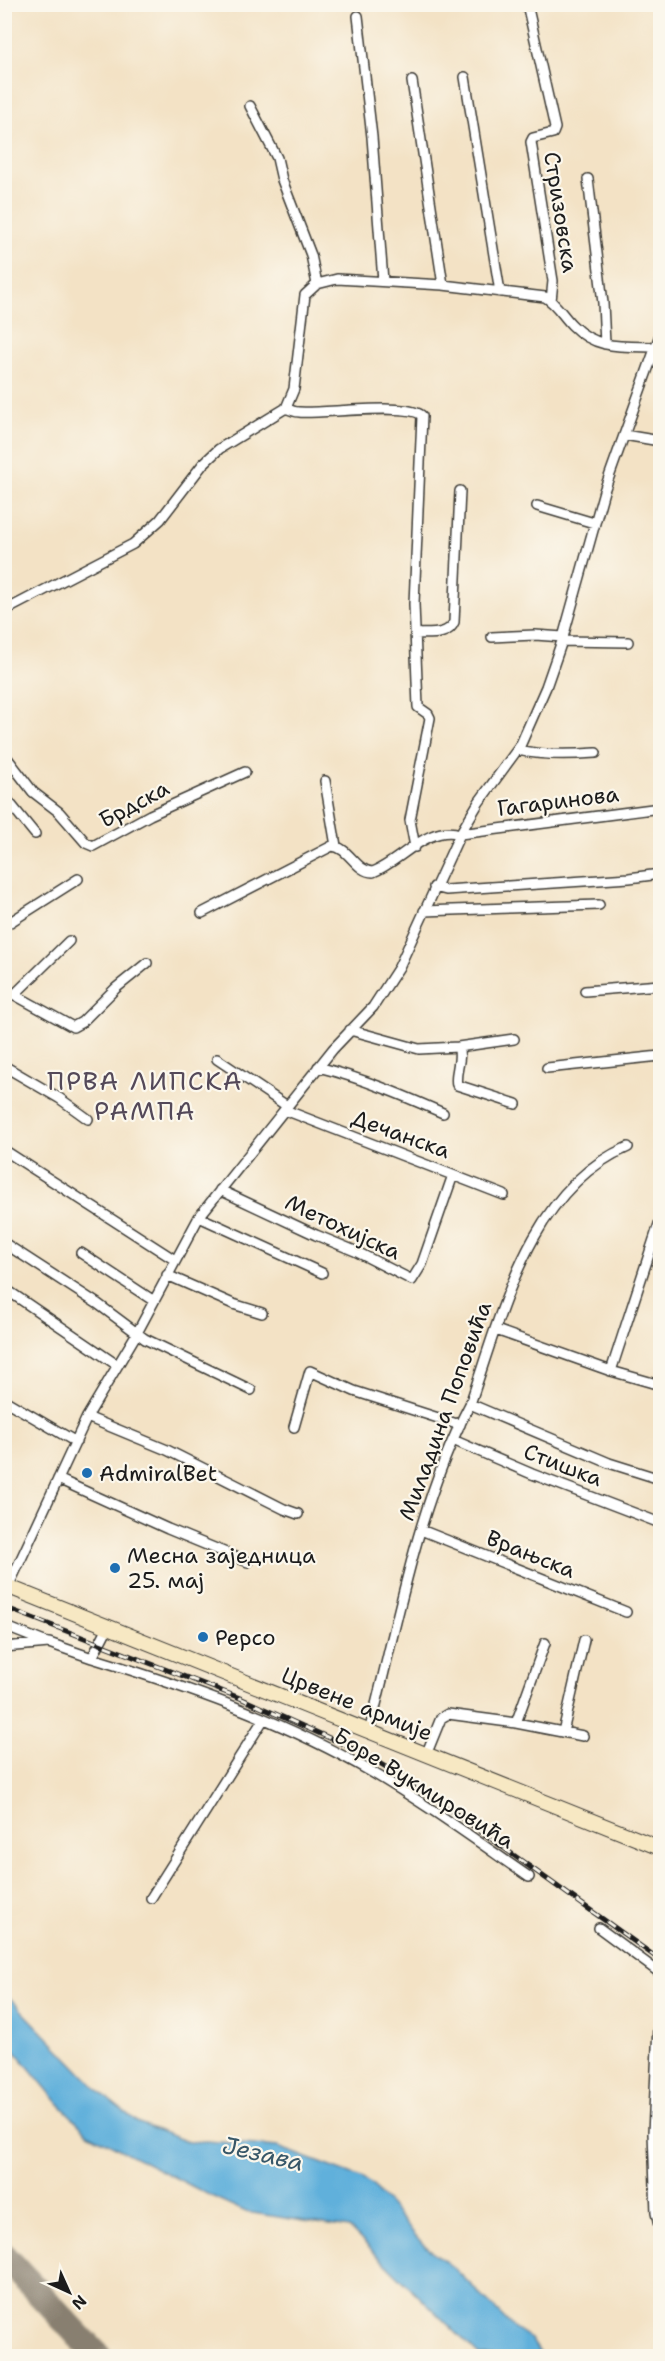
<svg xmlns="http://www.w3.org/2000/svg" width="665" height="2361" viewBox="0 0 665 2361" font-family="'Shantell Sans',sans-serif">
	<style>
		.water { fill: #60b0db; stroke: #3e667c; stroke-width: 1.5 }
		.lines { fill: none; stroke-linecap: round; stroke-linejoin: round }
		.taxiway { stroke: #887f70; stroke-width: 27 }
		.street-casing { stroke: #3c3a35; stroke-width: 12 }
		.secondary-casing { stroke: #3c3a35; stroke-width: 16 }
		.street { stroke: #fff; stroke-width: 9 }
		.secondary { stroke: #f7e8c3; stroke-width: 14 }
		.rail-casing { stroke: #1c1c1c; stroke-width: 5 }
		.rail { stroke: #fbf7ec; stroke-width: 3; stroke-dasharray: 9; stroke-linecap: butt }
		.poi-dot { fill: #1f6fb2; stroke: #fbf7ec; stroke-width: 2 }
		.labels { text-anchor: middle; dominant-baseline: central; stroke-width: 4.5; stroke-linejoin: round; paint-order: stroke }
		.street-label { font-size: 22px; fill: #1c1c1c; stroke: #fbf7ec }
		.poi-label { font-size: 22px; fill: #1c1c1c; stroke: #fbf7ec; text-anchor: start }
		.water-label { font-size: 24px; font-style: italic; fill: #375768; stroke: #fbf7ec }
		.quarter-label { font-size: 26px; letter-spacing: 1.5px; fill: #544959; stroke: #fbf7ec }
	</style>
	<rect width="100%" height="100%" fill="#fbf7ec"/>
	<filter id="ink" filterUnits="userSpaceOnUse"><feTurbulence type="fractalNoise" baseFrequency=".0167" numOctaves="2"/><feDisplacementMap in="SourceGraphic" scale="12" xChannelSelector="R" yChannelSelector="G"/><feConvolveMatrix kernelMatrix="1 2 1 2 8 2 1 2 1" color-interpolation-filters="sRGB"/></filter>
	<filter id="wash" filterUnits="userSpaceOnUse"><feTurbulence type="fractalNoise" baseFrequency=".008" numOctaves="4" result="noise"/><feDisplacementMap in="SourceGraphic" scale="24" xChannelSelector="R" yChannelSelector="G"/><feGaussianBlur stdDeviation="1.35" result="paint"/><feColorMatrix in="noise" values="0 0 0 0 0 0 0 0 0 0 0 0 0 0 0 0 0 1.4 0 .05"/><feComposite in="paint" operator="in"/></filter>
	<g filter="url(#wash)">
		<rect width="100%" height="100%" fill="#f3e2c5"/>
		<!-- water -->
		<path class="water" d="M5 1993 103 2095 139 2123 188 2142 207 2141 278 2147 361 2178 373 2186 423 2244 455 2269 513 2327 531 2339 542 2356H480L349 2228 246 2212 209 2195 88 2133 59 2104 5 2039Z"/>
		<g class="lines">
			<!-- taxiway -->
			<path class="taxiway" d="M4 2256 98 2356"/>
		</g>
	</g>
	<g filter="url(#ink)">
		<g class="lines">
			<!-- street casing -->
			<g class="street-casing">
				<path id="street" d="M527 4 555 128 553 133 533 138 531 142 553 281 551 301
					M358 16 372 137 383 281
					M465 77 500 292
					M412 81 443 285
					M250 106 277 158 282 180 311 255 317 284
					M4 135 6 137
					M588 179 603 303 605 344
					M286 408C290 410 295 412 299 412 321 414 412 402 422 416L414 604 418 707 428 714 430 718 410 820 415 847
					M624 435 660 441
					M537 506 594 523
					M4 611 133 544 160 520 203 464 219 449 286 408 294 389 305 295 317 284 337 279 443 285 545 297C556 303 563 316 572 325 596 350 624 346 656 347
					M415 634C428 633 448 637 454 622L460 491
					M492 637 535 635 563 637
					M562 641 628 642
					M518 750C543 756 570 755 596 753
					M4 754 33 792 59 812 86 843 93 846 150 815 245 772
					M325 781 336 846
					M4 796 35 834
					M434 887 446 890 629 878 660 874
					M424 911 599 905
					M202 913 332 846C349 847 356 872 373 872 401 861 428 824 460 834L660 808
					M4 926 78 879
					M4 989 73 1027 82 1022 116 988 147 963
					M585 991 660 985
					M15 994 69 941
					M350 1030 419 1049 458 1047 514 1039
					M458 1047C463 1060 454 1072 457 1085L516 1104
					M217 1059 287 1106
					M4 1066 59 1098 88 1119
					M318 1067C362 1078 402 1095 443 1113
					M547 1068 660 1056
					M285 1110 504 1195
					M4 1150 175 1260
					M220 1190 316 1235 355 1251 412 1280 422 1264 453 1175
					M199 1217 322 1273
					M4 1243 98 1304 145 1339 251 1390
					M81 1253 154 1301
					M167 1275 233 1304 262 1313
					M4 1288 117 1365
					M496 1330 611 1371 660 1385
					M611 1371 660 1221
					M4 1400 76 1442
					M470 1404 609 1463 660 1479
					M87 1417 167 1450 284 1509 298 1514
					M294 1427 310 1371 354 1391 460 1425
					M453 1440 532 1474 660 1523
					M58 1479 168 1529 248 1562
					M421 1530 626 1612
					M8 1587 87 1417 137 1333 199 1217 333 1049 373 1007 399 967 460 834 479 802 520 746 546 687 562 641 604 491 660 335
					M4 1626 47 1643
					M4 1647 49 1643 92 1658 108 1627
					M92 1658C187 1687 284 1721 370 1771 425 1803 477 1841 529 1877
					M516 1723 545 1643
					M369 1732C398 1622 417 1505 470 1404 502 1312 530 1188 628 1147
					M563 1732 584 1640
					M426 1755 441 1718 448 1714 516 1723 583 1736
					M151 1898 263 1720
					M599 1928 660 1973
					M660 1985 653 2133 656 2213 660 2230"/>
			</g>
			<!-- secondary casing -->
			<g class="secondary-casing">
				<path id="secondary" d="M4 1585 660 1848"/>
			</g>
			<!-- street -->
			<use href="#street" class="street"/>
			<!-- secondary -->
			<use href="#secondary" class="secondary"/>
			<!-- rail casing -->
			<g class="rail-casing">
				<path id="rail" d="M4 1607 240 1698 363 1753 413 1783 660 1960"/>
			</g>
			<!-- rail -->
			<use href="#rail" class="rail"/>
		</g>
	</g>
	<!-- markers -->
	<g class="poi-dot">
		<circle cx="87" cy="1473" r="6"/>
		<circle cx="115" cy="1568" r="6"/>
		<circle cx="203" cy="1637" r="6"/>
	</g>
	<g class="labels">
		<!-- street labels -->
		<g class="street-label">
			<text transform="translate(561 212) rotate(81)">Стризовска</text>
			<text transform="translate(558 801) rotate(-7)">Гагаринова</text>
			<text transform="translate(134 804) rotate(-28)">Брдска</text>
			<text transform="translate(401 1134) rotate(20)">Дечанска</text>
			<text transform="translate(343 1227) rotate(25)">Метохијска</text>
			<text transform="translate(445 1411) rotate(-70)">Миладина Поповића</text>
			<text transform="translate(563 1465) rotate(21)">Стишка</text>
			<text transform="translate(531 1554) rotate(22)">Врањска</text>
			<text transform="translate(357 1704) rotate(22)">Црвене армије</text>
			<text transform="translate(424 1788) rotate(32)">Боре Вукмировића</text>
		</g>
		<!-- poi labels -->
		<g class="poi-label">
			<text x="99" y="1473">AdmiralBet</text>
			<text x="127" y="1555">Месна заједница<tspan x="127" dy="25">25. мај</tspan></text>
			<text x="215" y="1637">Pepco</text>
		</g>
		<!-- water labels -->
		<g class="water-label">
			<text transform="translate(263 2154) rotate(13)">Језава</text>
		</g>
		<!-- quarter labels -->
		<g class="quarter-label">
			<text x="145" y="1080">ПРВА ЛИПСКА<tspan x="145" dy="30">РАМПА</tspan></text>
		</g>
	</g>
	<!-- margin -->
	<rect width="665" height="2361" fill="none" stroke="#fbf7ec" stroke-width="24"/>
	<!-- north arrow -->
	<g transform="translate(69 2292) rotate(135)" stroke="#fbf7ec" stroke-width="4.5" paint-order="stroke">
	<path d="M0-4.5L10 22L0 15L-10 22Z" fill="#1c1c1c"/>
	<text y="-9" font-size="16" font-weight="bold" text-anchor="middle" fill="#1c1c1c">N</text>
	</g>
</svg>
